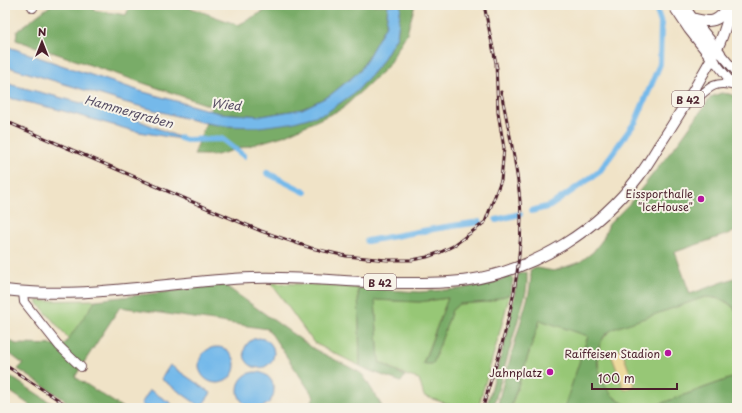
<svg xmlns="http://www.w3.org/2000/svg" width="742" height="413" viewBox="0 0 742 413" font-family="'Playpen Sans',sans-serif">
	<style>
		.green { fill: #97c776; stroke: #707350 }
		.forest { fill: #79ac67; stroke: #626649 }
		.sand { fill: #eeda9e; stroke: #9c7c64 }
		.water { fill: #74b9ea; stroke: #5f6c8a }
		.lines { fill: none; stroke-linecap: round; stroke-linejoin: round }
		.canal { stroke: #74b9ea; stroke-width: 6 }
		.minor-casing { stroke: #633c42; stroke-width: 10 }
		.major-casing { stroke: #633c42; stroke-width: 12 }
		.minor { stroke: #fff; stroke-width: 8 }
		.major { stroke: #fff; stroke-width: 10 }
		.rail-casing { stroke: #4a1f2b; stroke-width: 3 }
		.rail { stroke: #f7f3e8; stroke-width: 1.5; stroke-dasharray: 4.5; stroke-linecap: butt }
		.poi-dot { fill: #b5179e; stroke: #f7f3e8; stroke-width: 1.5 }
		.labels { text-anchor: middle; dominant-baseline: central; stroke-width: 4; stroke-linejoin: round; paint-order: stroke }
		.shield { fill: #f7f3e8; stroke: #7e5f64; stroke-width: 1 }
		.shield-label { font-size: 10px; font-weight: bold; fill: #4a1f2b }
		.poi-label { font-size: 11px; fill: #4a1f2b; stroke: #f7f3e8; text-anchor: end }
		.water-label { font-size: 12px; font-style: italic; fill: #574d64; stroke: #f7f3e8 }
	</style>
	<rect width="100%" height="100%" fill="#f7f3e8"/>
	<filter id="ink" filterUnits="userSpaceOnUse"><feTurbulence type="fractalNoise" baseFrequency=".025" numOctaves="2"/><feDisplacementMap in="SourceGraphic" scale="8" xChannelSelector="R" yChannelSelector="G"/><feConvolveMatrix kernelMatrix="1 2 1 2 8 2 1 2 1" color-interpolation-filters="sRGB"/></filter>
	<filter id="wash" filterUnits="userSpaceOnUse"><feTurbulence type="fractalNoise" baseFrequency=".012" numOctaves="4" result="noise"/><feDisplacementMap in="SourceGraphic" scale="16" xChannelSelector="R" yChannelSelector="G"/><feGaussianBlur stdDeviation="0.9" result="paint"/><feColorMatrix in="noise" values="0 0 0 0 0 0 0 0 0 0 0 0 0 0 0 0 0 1.4 0 .05"/><feComposite in="paint" operator="in"/></filter>
	<g filter="url(#wash)">
		<rect width="100%" height="100%" fill="#f0e3c7"/>
		<!-- green -->
		<path class="green" d="M271 283 324 285 358 288 360 366 314 343Z
			M510 294 497 342 481 397 479 408H459L424 396 419 379 408 376 379 362 375 300 419 302 448 298 423 363 433 364 452 310 459 304 488 302Z
			M705 297C720 298 728 301 737 312V376L651 407C641 408 630 408 621 402 614 398 608 392 604 385 597 370 594 345 608 333 617 325 631 322 641 319 663 311 684 304 705 297Z
			M96 300 69 339 36 301Z
			M540 320 588 336 564 408H515L511 407Z"/>
		<!-- forest -->
		<path class="forest" d="M51 5H95L94 10 126 15 130 5H183L238 25 268 9 270 5H388L386 25 360 71 329 96 302 109 262 116 219 113 210 111 211 106 16 40 17 31Z
			M401 5H415L407 33 387 67 342 109 283 136 217 155H194L206 123 224 126 259 127 357 91 381 63 397 36Z
			M721 93 729 94 735 96 737 100V231L675 252 690 294 737 277V312L733 307 727 302 716 298 705 297 613 329C610 331 607 333 605 335 589 356 600 392 623 403 632 408 641 408 651 407L737 376V408H564L588 336 540 320 511 406 515 408H497L501 391 529 293 531 278 530 270 537 268 554 271 580 262 593 252 603 239 609 224 629 204 680 140 711 97Z
			M527 272V284L526 292 493 408H486L508 330 518 274Z
			M512 276 513 280 510 294 488 302 459 304 452 310 433 364H423L448 298 419 302 375 300 379 362 405 376 401 382 365 369 360 366 358 288 419 292 458 289 491 283Z
			M223 284 314 349 359 372 363 375 383 408H308L314 397 268 329 120 307 81 367 75 377 123 408H77L18 369 23 364 5 350V338L16 344 64 345 96 300 166 292Z
			M5 373 59 408H34L5 388Z"/>
		<!-- sand -->
		<path class="sand" d="M621 349 635 386 625 390 624 389 611 354 612 352Z"/>
		<!-- water -->
		<path class="water" d="M388 5H401L397 36 381 63 357 91 326 113 291 123 259 127 224 126 206 123 188 119 124 102 5 66V46L15 49 61 65 140 91 219 113 262 116 302 109 329 96 360 71 386 25Z
			M5 83 123 114 186 140 134 131 56 109 5 97Z
			M244 353a15 15 0 1 1 30 0a15 15 0 1 1-30 0Z
			M199 365a18 18 0 1 1 36 0a18 18 0 1 1-36 0Z
			M170 365 211 393 201 407 161 379Z
			M238 390a18 18 0 1 1 36 0a18 18 0 1 1-36 0Z
			M150 390 172 404 169 408H147L141 404Z"/>
		<g class="lines">
			<!-- canal -->
			<path class="canal" d="M180 138 186 140 222 139 244 156
				M267 173 305 192
				M531 211 550 206 599 172 636 121 660 64 661 23 655 5
				M496 220 520 214
				M367 241 439 228 480 222"/>
		</g>
	</g>
	<g filter="url(#ink)">
		<g class="lines">
			<!-- minor casing -->
			<g class="minor-casing">
				<path id="minor" d="M31 5 33 8
					M721 54 737 73
					M716 63 735 87
					M694 101C709 88 714 80 735 86
					M23 292 24 302 59 346 81 367"/>
			</g>
			<!-- major casing -->
			<g class="major-casing">
				<path id="major" d="M673 5 689 29 715 62
					M683 5 692 18 720 53
					M692 18C712 24 718 22 730 5
					M5 290C87 300 170 281 252 278 306 276 359 284 413 283 431 283 450 283 469 280 537 269 598 230 639 176 646 167 652 157 658 147 671 128 683 108 695 88 703 73 713 58 720 42 725 30 728 18 732 5"/>
			</g>
			<!-- minor -->
			<use href="#minor" class="minor"/>
			<!-- major -->
			<use href="#major" class="major"/>
			<!-- rail casing -->
			<g class="rail-casing">
				<path id="rail" d="M484 5 497 68
					M5 121 209 209 261 231 311 248 346 256 387 260H412L427 257 441 252 453 246 485 222 501 180 504 148 498 113 496 63
					M5 365 71 408
					M483 408C488 386 497 365 502 344 513 304 521 259 521 218 520 177 509 132 501 92"/>
			</g>
			<!-- rail -->
			<use href="#rail" class="rail"/>
		</g>
	</g>
	<!-- markers -->
	<g class="poi-dot">
		<circle cx="701" cy="199" r="4"/>
		<circle cx="668" cy="353" r="4"/>
		<circle cx="550" cy="372" r="4"/>
	</g>
	<g class="labels">
		<!-- shield labels -->
		<g class="shield">
			<rect x="672" y="91" width="32" height="16" rx="3"/>
			<rect x="364" y="274" width="32" height="16" rx="3"/>
		</g>
		<g class="shield-label">
			<text x="688" y="99">B 42</text>
			<text x="380" y="282">B 42</text>
		</g>
		<!-- poi labels -->
		<g class="poi-label">
			<text x="693" y="193">Eissporthalle<tspan x="693" dy="13">"IceHouse"</tspan></text>
			<text x="660" y="353">Raiffeisen Stadion</text>
			<text x="542" y="372">Jahnplatz</text>
		</g>
		<!-- water labels -->
		<g class="water-label">
			<text transform="translate(226 104) rotate(6)">Wied</text>
			<text transform="translate(129 111) rotate(16)">Hammergraben</text>
		</g>
	</g>
	<!-- margin -->
	<rect width="742" height="413" fill="none" stroke="#f7f3e8" stroke-width="20"/>
	<!-- north arrow -->
	<g transform="translate(42 42)" stroke="#f7f3e8" stroke-width="3" paint-order="stroke">
	<path d="M0-3L7 15L0 10L-7 15Z" fill="#4a1f2b"/>
	<text y="-6" font-size="11" font-weight="bold" text-anchor="middle" fill="#4a1f2b">N</text>
	</g>
	<!-- scale -->
	<path d="M592 383v6h85v-6" fill="none" stroke="#4a1f2b" stroke-width="2"/>
	<text x="598" y="383" font-size="12" fill="#4a1f2b" stroke="#f7f3e8" stroke-width="3" paint-order="stroke">100 m</text>
</svg>
